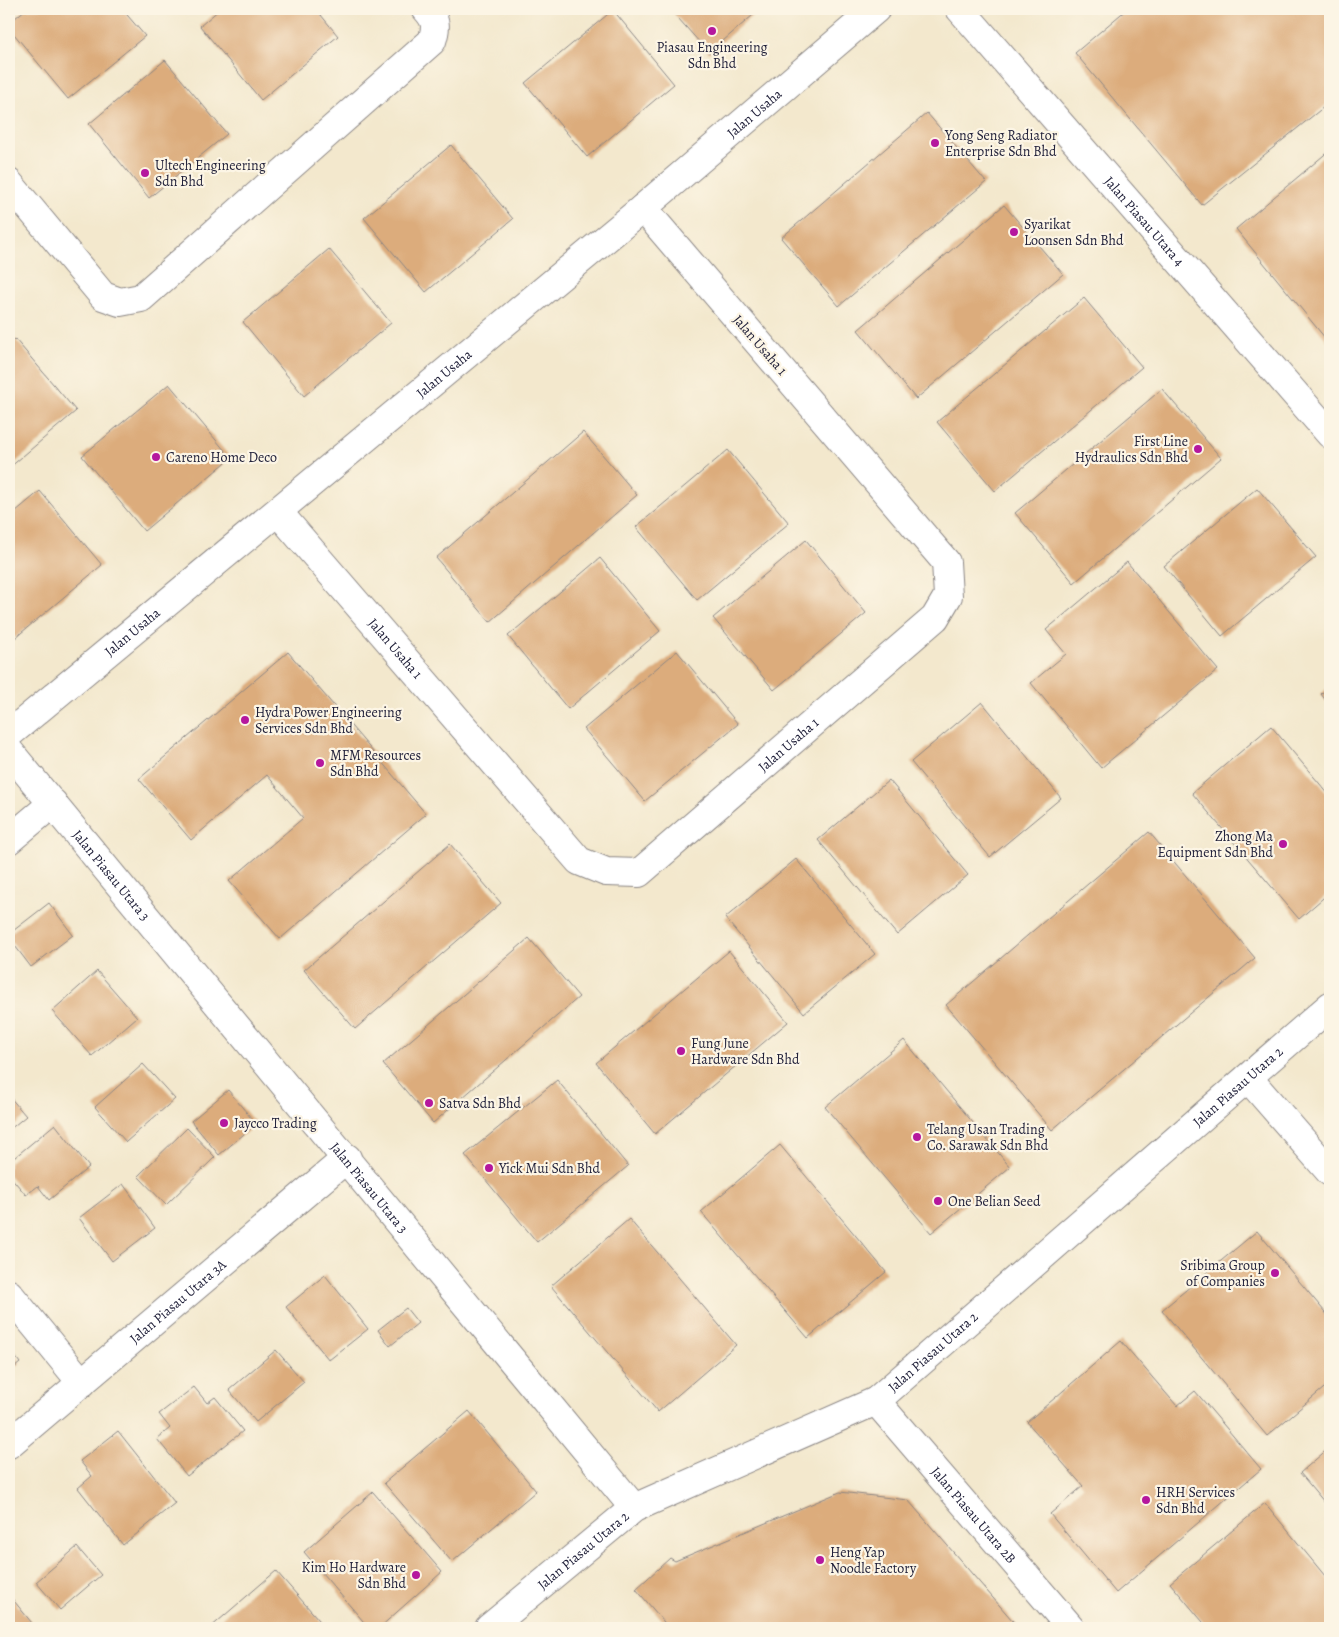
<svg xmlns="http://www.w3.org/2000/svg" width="1339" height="1637" viewBox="0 0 1339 1637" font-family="Alegreya,serif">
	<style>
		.building { fill: #dcac7c }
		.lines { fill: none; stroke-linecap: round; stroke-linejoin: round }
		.minor-casing { stroke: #8a8584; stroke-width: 30 }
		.minor { stroke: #fff; stroke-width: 28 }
		.poi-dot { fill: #b5179e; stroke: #fcf5e5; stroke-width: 2 }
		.labels { text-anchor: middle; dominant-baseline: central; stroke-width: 4.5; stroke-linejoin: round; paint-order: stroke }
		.poi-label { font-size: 14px; fill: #22223b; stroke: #fcf5e5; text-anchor: start }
		.street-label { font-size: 14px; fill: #22223b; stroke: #fcf5e5 }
	</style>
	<rect width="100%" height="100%" fill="#fcf5e5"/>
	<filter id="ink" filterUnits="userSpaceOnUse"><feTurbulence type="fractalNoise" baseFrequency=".02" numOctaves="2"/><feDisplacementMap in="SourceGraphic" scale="10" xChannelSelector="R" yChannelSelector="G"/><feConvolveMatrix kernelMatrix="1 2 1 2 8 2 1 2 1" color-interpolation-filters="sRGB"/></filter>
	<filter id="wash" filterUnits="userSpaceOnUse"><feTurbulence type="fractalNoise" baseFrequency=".0096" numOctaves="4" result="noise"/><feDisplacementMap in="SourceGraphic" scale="20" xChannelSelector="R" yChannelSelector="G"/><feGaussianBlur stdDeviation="1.12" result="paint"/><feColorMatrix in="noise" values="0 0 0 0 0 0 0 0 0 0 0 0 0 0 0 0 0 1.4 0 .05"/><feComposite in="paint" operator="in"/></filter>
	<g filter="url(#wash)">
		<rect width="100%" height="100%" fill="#f3e8cd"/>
		<g id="blocks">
			<!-- building -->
			<path class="building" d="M26 9H122L145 36 68 99 9 28V23Z
				M220 9H316L338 36 261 100 200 26Z
				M670 9H760L709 53Z
				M1127 9H1330V102L1202 205 1075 53Z
				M613 10 674 84 587 157 525 83Z
				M165 60 227 134 149 198 89 124Z
				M927 113 986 182 839 306 781 238Z
				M451 145 513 219 426 292 364 218Z
				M1330 150V344L1236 229Z
				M1004 205 1063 274 916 399 858 330Z
				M329 249 391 323 304 396 243 322Z
				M1084 298 1142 367 995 491 937 422Z
				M15 339 76 411 9 468V344Z
				M169 384 231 458 144 531 82 456Z
				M1162 389 1221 458 1074 583 1015 513Z
				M583 432 637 495 490 622 436 558Z
				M728 450 789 523 697 600 636 527Z
				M1257 488 1316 557 1222 636 1164 566Z
				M40 491 102 565 15 638 9 630V517Z
				M806 540 866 613 774 690 713 618Z
				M600 558 660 631 568 709 508 636Z
				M1127 562 1218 670 1101 768 1031 683 1066 654 1046 630Z
				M677 651 738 724 645 801 584 729Z
				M288 652 426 814 280 939 229 881 303 818 267 775 191 840 139 779Z
				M1330 686V706L1321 694Z
				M982 702 1061 798 990 857 911 762Z
				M1271 726 1330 796V892L1299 919 1192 793Z
				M889 780 968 875 897 935 818 840Z
				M1149 832 1255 958 1052 1130 946 1005Z
				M450 844 501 903 355 1029 304 970Z
				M796 859 875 954 804 1013 725 918Z
				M49 903 73 935 31 967 9 938V934Z
				M529 938 579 997 433 1123 383 1064Z
				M729 951 788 1022 655 1134 596 1063Z
				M97 971 137 1017 92 1056 52 1011Z
				M904 1040 1010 1167 931 1233 825 1107Z
				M143 1064 175 1099 126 1142 95 1107Z
				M557 1080 628 1166 537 1242 465 1155Z
				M228 1090 256 1124 219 1155 191 1121Z
				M9 1096 26 1116 9 1130Z
				M55 1124 89 1167 49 1200 38 1186 26 1195 9 1175V1162Z
				M187 1128 215 1157 166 1205 138 1176Z
				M780 1145 886 1272 808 1338 701 1212Z
				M123 1184 155 1228 112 1261 79 1218Z
				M629 1219 736 1345 658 1412 551 1286Z
				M1257 1231 1330 1318V1383L1267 1436 1162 1310Z
				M325 1275 368 1329 329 1360 286 1307Z
				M406 1308 418 1323 390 1346 378 1330Z
				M1121 1341 1177 1406 1195 1391 1261 1469 1116 1593 1050 1514 1083 1486 1027 1422Z
				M9 1348 20 1363 9 1372Z
				M276 1350 304 1382 256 1422 229 1390Z
				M194 1387 207 1403 215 1397 243 1431 187 1476 157 1439 170 1428 159 1414Z
				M469 1411 536 1491 452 1562 384 1483Z
				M118 1431 175 1503 123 1545 78 1488 92 1476 80 1461Z
				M1330 1447V1509L1300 1473Z
				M373 1492 442 1572 379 1628H369L304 1552Z
				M840 1492 908 1500 1019 1628H669L636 1589 670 1558 675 1561Z
				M1265 1503 1330 1582V1628H1208L1170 1583Z
				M77 1547 101 1575 60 1610 36 1582Z
				M276 1571 326 1628H210Z
				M10 1596 36 1628H9Z"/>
		</g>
	</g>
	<g filter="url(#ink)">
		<use href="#blocks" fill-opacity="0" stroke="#8a8584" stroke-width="1"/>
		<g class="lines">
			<!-- minor casing -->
			<g class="minor-casing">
				<g id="minor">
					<path id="s1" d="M960 9 1330 434"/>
					<path d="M9 183 103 296 120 302 141 298 432 41C437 26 436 20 426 9"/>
					<path id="s2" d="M278 512 579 861 606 872 639 873 935 618 948 596 946 562 643 208"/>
					<path id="s3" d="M9 734 643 208 876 9"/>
					<path id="s4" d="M9 751 634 1508"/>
					<path d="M9 840 53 803"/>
					<path d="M1248 1078 1330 1172"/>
					<path d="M9 1294 82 1383"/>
					<path id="s5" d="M876 1401 1071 1628"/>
					<path id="s6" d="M9 1444 347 1158"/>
					<path id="s7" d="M489 1628 634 1508 876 1401 1330 1006"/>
				</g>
			</g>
			<!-- minor -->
			<use href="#minor" class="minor"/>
		</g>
	</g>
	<!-- markers -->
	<g class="poi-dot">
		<circle cx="712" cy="31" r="5"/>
		<circle cx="935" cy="143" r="5"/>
		<circle cx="145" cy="173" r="5"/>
		<circle cx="1014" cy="232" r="5"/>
		<circle cx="1198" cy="449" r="5"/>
		<circle cx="156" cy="457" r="5"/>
		<circle cx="245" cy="720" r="5"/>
		<circle cx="320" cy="763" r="5"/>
		<circle cx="1283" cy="844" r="5"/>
		<circle cx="681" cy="1051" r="5"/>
		<circle cx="429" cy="1103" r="5"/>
		<circle cx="224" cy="1123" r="5"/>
		<circle cx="917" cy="1137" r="5"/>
		<circle cx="489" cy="1168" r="5"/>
		<circle cx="938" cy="1201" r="5"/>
		<circle cx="1275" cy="1273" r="5"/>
		<circle cx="1146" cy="1500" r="5"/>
		<circle cx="820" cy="1560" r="5"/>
		<circle cx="416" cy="1575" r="5"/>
	</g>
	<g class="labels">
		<!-- poi labels -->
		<g class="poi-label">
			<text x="712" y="47" text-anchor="middle">Piasau Engineering<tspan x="712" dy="16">Sdn Bhd</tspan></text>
			<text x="945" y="135">Yong Seng Radiator<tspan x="945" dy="16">Enterprise Sdn Bhd</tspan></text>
			<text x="155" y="165">Ultech Engineering<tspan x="155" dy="16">Sdn Bhd</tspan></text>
			<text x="1024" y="224">Syarikat<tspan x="1024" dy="16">Loonsen Sdn Bhd</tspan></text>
			<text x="1188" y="441" text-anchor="end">First Line<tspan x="1188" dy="16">Hydraulics Sdn Bhd</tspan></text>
			<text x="166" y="457">Careno Home Deco</text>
			<text x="255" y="712">Hydra Power Engineering<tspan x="255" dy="16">Services Sdn Bhd</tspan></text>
			<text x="330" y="755">MFM Resources<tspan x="330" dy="16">Sdn Bhd</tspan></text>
			<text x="1273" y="836" text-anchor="end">Zhong Ma<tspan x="1273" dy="16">Equipment Sdn Bhd</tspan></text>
			<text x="691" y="1043">Fung June<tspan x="691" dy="16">Hardware Sdn Bhd</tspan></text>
			<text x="439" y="1103">Satva Sdn Bhd</text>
			<text x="234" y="1123">Jaycco Trading</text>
			<text x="927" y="1129">Telang Usan Trading<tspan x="927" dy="16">Co. Sarawak Sdn Bhd</tspan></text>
			<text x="499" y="1168">Yick Mui Sdn Bhd</text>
			<text x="948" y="1201">One Belian Seed</text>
			<text x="1265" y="1265" text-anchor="end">Sribima Group<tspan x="1265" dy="16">of Companies</tspan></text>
			<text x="1156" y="1492">HRH Services<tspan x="1156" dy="16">Sdn Bhd</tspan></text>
			<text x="830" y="1552">Heng Yap<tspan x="830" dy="16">Noodle Factory</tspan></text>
			<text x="406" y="1567" text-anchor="end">Kim Ho Hardware<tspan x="406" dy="16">Sdn Bhd</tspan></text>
		</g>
		<!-- street labels -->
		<g class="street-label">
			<text stroke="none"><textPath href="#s3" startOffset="970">Jalan Usaha</textPath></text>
			<text stroke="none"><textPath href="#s1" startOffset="281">Jalan Piasau Utara 4</textPath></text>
			<text transform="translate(760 345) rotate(49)">Jalan Usaha 1</text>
			<text stroke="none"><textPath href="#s3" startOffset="565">Jalan Usaha</textPath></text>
			<text stroke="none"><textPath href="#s3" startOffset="160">Jalan Usaha</textPath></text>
			<text stroke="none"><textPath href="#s2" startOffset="180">Jalan Usaha 1</textPath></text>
			<text stroke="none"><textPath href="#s2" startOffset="720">Jalan Usaha 1</textPath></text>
			<text stroke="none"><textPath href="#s4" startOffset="161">Jalan Piasau Utara 3</textPath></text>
			<text stroke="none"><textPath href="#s7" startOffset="932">Jalan Piasau Utara 2</textPath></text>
			<text stroke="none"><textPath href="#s4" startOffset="566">Jalan Piasau Utara 3</textPath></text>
			<text stroke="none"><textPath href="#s6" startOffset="221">Jalan Piasau Utara 3A</textPath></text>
			<text stroke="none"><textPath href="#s7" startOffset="528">Jalan Piasau Utara 2</textPath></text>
			<text stroke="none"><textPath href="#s5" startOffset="150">Jalan Piasau Utara 2B</textPath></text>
			<text stroke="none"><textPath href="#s7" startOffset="122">Jalan Piasau Utara 2</textPath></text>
		</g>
	</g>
	<!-- margin -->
	<rect width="1339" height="1637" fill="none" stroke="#fcf5e5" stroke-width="30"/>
</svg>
